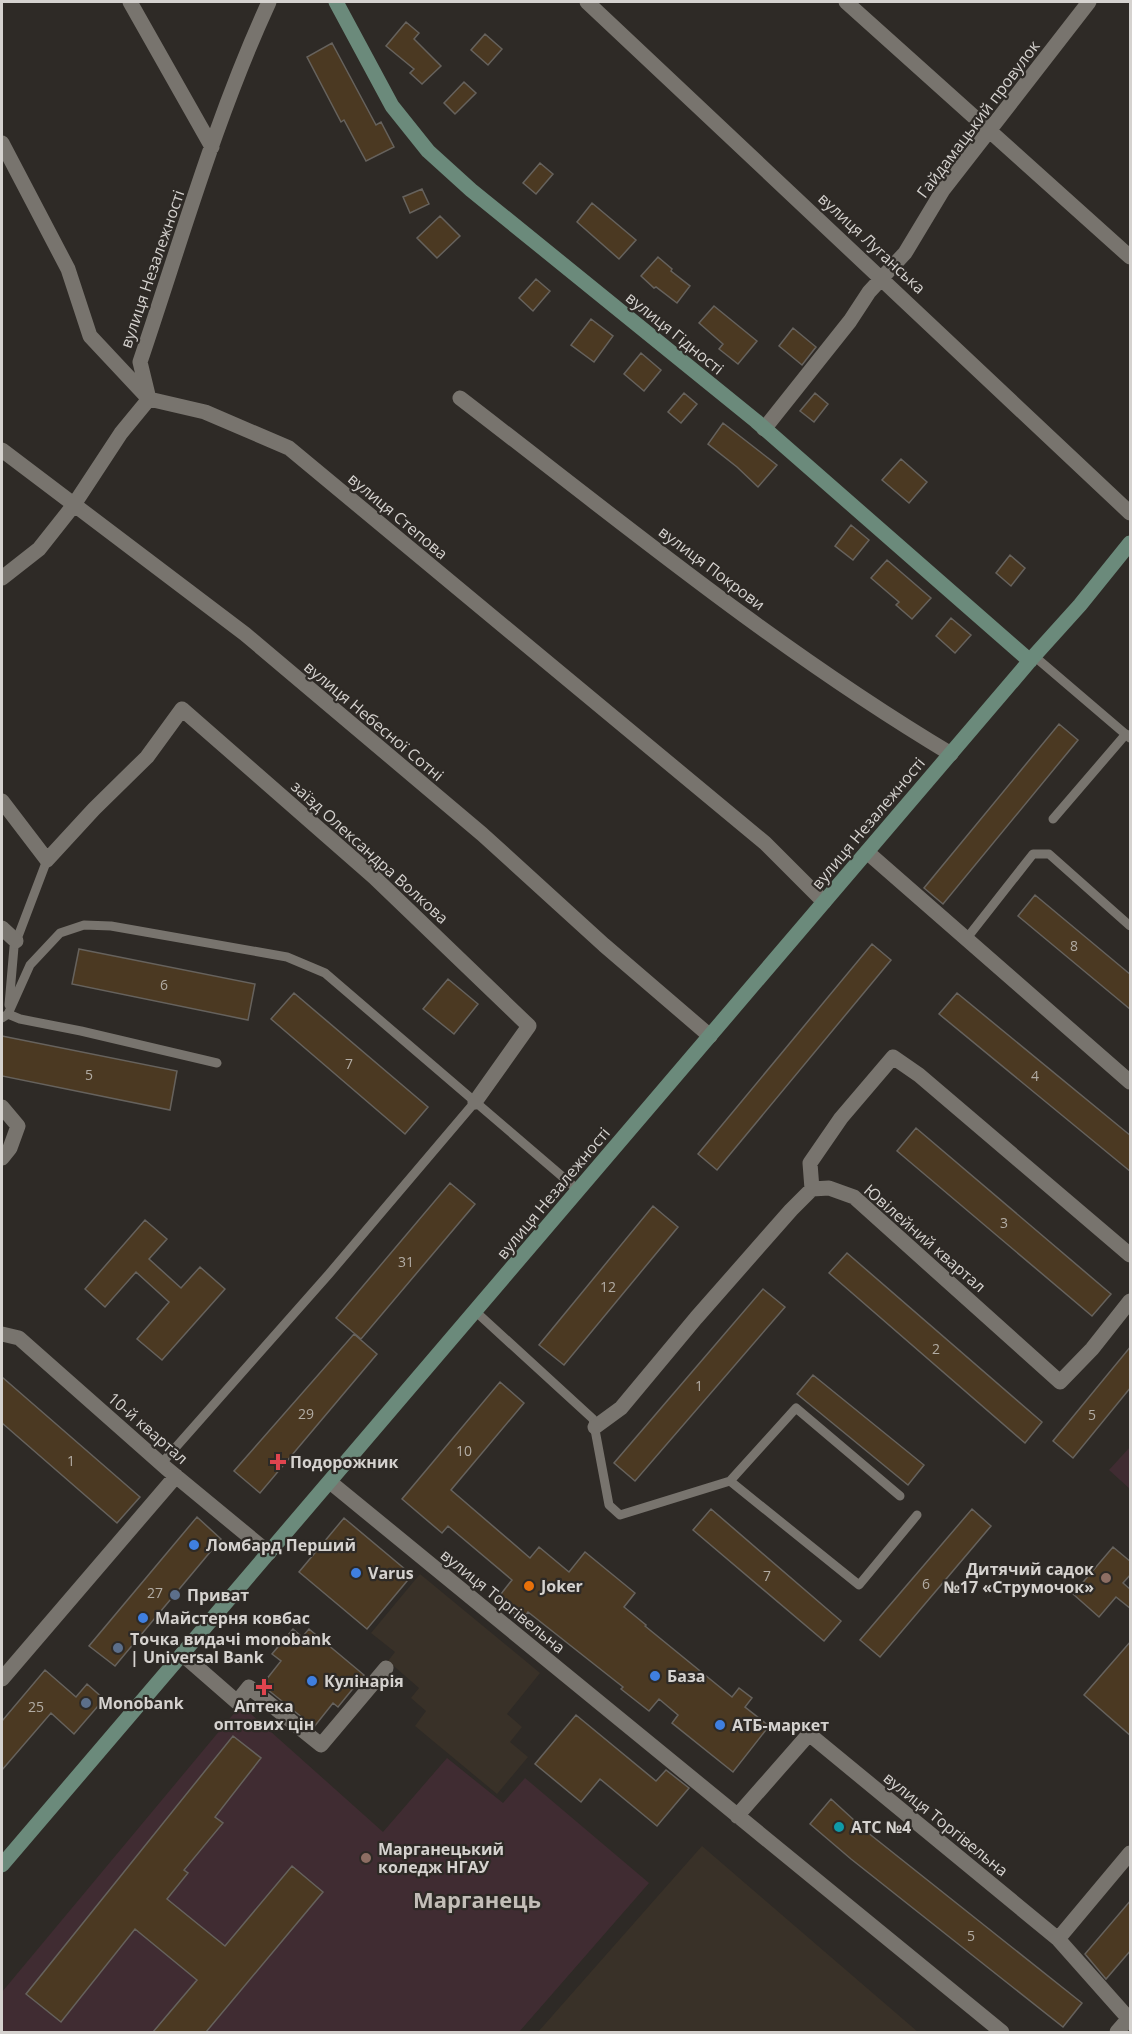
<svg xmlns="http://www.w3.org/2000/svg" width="1132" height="2034" viewBox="0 0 1132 2034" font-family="'Open Sans',sans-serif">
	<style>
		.built { fill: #393128 }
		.education { fill: #402c32 }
		.building { fill: #4b3922; stroke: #66625d; stroke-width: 1.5 }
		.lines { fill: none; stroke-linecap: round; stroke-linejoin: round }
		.lane { stroke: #78746e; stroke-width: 9 }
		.street { stroke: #78746e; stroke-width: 15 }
		.secondary { stroke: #6b8a7b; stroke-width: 15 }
		.health-dot { fill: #e0444e; stroke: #2e2a26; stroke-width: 2 }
		.shop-dot { fill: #3f7fe0; stroke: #2e2a26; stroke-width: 2 }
		.education-dot { fill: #8d6e63; stroke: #2e2a26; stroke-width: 2 }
		.food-dot { fill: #e8710a; stroke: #2e2a26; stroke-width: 2 }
		.service-dot { fill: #5c6f8a; stroke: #2e2a26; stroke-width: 2 }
		.culture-dot { fill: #0f9aa8; stroke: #2e2a26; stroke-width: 2 }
		.labels { text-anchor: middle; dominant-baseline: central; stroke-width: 4.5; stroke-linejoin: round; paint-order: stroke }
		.number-label { font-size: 14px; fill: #b2aca4 }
		.street-label { font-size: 16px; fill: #d5d2cf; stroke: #2e2a26 }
		.poi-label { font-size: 16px; font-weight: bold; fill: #d5d2cf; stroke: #2e2a26; text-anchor: start }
		.district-label { font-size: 22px; font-weight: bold; fill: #c2bdb7; stroke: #2e2a26 }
	</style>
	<rect width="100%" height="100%" fill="#2e2a26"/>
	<!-- built -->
	<path class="built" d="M420 1574 540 1673 507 1714 522 1727 510 1742 528 1757 497 1794 415 1726 426 1711 411 1698 419 1688 388 1661 395 1652 371 1633Z
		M702 1846 918 2032H538Z"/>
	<!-- education -->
	<path class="education" d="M1130 1447V1489L1109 1470Z
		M241 1705 383 1832 447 1758 503 1803 525 1778 649 1883 519 2032H2V1992Z"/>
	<!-- building -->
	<path class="building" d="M406 22 419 33 414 39 441 66 422 84 410 73 414 69 386 46Z
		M485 34 502 49 488 65 471 50Z
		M332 43 376 125 381 122 394 147 366 161 344 120 341 122 307 57Z
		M464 82 476 93 455 114 444 103Z
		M540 163 553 174 536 194 523 183Z
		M422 189 429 204 410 213 403 197Z
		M592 203 636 240 619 259 577 222Z
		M440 216 460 236 437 258 417 238Z
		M658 257 672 269 671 271 690 286 677 303 656 287 654 288 641 276Z
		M536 279 550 291 533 311 519 298Z
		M714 306 757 341 738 364 719 349 723 344 699 323Z
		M591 319 613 336 594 362 571 345Z
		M793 328 816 347 802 365 779 346Z
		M641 353 661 370 644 391 624 374Z
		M684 393 697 404 681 423 668 412Z
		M815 393 828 404 814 422 800 411Z
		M723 423 777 465 758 487 737 467 708 444Z
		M901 459 927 482 909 503 882 480Z
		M851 525 869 540 853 560 835 546Z
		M1010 555 1025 568 1011 586 996 573Z
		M887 560 931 598 912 619 896 605 899 602 871 578Z
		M951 618 971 635 955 653 936 636Z
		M1059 724 1078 740 943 904 924 888Z
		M1035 895 1131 975V1010L1018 916Z
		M872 944 891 960 717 1170 698 1154Z
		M79 949 255 984 248 1020 72 984Z
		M448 979 478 1004 454 1034 423 1009Z
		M294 993 428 1107 405 1134 271 1019Z
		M957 993 1131 1136V1172L939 1014Z
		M2 1036 177 1071 170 1110 2 1076Z
		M916 1128 1111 1294 1092 1316 897 1151Z
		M450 1183 475 1204 361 1339 336 1318Z
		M653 1206 678 1227 564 1365 539 1345Z
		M145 1220 167 1239 149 1259 181 1288 200 1267 225 1289 162 1360 137 1339 169 1302 136 1272 105 1307 85 1289Z
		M847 1253 1042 1422 1025 1443 829 1273Z
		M763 1289 785 1307 635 1481 614 1463Z
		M354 1334 377 1354 260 1493 234 1471Z
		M1131 1346V1387L1073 1458 1053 1441Z
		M813 1375 924 1465 908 1485 797 1394Z
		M2 1377 140 1497 117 1523 2 1423Z
		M500 1382 524 1403 451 1490 530 1558 539 1547 569 1572 585 1552 635 1593 624 1607 646 1625 645 1626 732 1697 739 1688 752 1698 745 1707 769 1726 733 1772 672 1723 678 1715 659 1699 649 1711 621 1689 623 1687 528 1612 522 1620 497 1599 512 1580 448 1526 442 1533 402 1499Z
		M711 1509 841 1621 824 1641 693 1530Z
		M972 1509 991 1526 880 1657 860 1640Z
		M197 1517 221 1539 115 1666 89 1646Z
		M344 1518 412 1575 367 1629 299 1572Z
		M1113 1547 1131 1562V1574L1123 1583 1131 1590V1609L1116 1597 1099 1617 1073 1594Z
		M293 1629 302 1637 309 1629 364 1675 338 1707 333 1703 314 1727 262 1685 281 1661 272 1654Z
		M1131 1641V1736L1084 1695Z
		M45 1670 76 1697 87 1684 104 1699 74 1734 51 1713 2 1770V1721Z
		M576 1715 656 1781 666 1770 689 1788 657 1826 600 1779 581 1802 535 1764Z
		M233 1736 261 1758 215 1817 223 1823 184 1870 188 1873 167 1899 225 1946 292 1866 323 1892 206 2032H153L197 1980 135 1929 61 2022 26 1994Z
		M831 1799 867 1832 1082 2003 1063 2027 851 1859 810 1824Z
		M1131 1900V1950L1106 1979 1085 1954Z"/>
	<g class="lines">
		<!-- lane -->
		<path class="lane" d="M1034 656 1130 738
			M1053 819 1126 734
			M967 938 1033 854H1049L1130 926
			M9 1005 14 947 47 860
			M8 1014 30 965 60 933 84 925 111 926 287 957 325 973 578 1190
			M2 1018 8 1014 20 1019 81 1031 217 1063
			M475 1311 593 1419 609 1505 620 1515 730 1481 796 1408 900 1496
			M161 1464 329 1274 475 1102
			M730 1481 859 1585 917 1515"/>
		<!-- street -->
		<path class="street" d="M130 2 212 147
			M587 2 1130 513
			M846 2 1130 257
			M2 143 68 269 90 336 149 399 205 412 289 448 765 843 824 902
			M460 398C620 521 777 650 951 754
			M764 429 850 321 869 292 905 253 943 190 1089 2
			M2 450 245 634 482 834 604 945 710 1036
			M2 578 39 549 73 506 121 433 149 399 140 362C181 241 216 117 269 2
			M2 801 47 860 94 809 147 757 182 709 374 877 529 1026 475 1102
			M867 852 1130 1082
			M2 928 16 941
			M2 1107 18 1126 10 1148 2 1158
			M812 1189 810 1163 841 1118 893 1057 919 1075 1130 1255
			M2 1334 19 1338 166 1468 269 1553
			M595 1427 621 1408 696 1318 791 1210 812 1189 829 1188 854 1197 1060 1382 1092 1349 1130 1301
			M330 1482 1002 2032
			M182 1654 237 1702 249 1687 321 1745 386 1668
			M2 1679 176 1476
			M737 1816 809 1734 1058 1939 1130 1853
			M1058 1939 1129 2019
			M1117 2032 1130 2017"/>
		<!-- secondary -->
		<path class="secondary" d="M336 2 392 106 428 151 471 190 756 421 1030 661
			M2 1865 1034 656 1080 605 1130 543"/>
	</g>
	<!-- markers -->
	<g class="health-dot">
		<path d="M275 1453h6v6h6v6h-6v6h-6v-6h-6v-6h6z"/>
		<path d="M261 1678h6v6h6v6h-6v6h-6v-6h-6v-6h6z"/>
	</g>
	<g class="shop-dot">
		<circle cx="194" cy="1545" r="6"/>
		<circle cx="356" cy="1573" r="6"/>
		<circle cx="143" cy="1618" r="6"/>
		<circle cx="655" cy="1676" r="6"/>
		<circle cx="312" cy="1681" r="6"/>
		<circle cx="720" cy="1725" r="6"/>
	</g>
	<g class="education-dot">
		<circle cx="1106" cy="1578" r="6"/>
		<circle cx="366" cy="1858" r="6"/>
	</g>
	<circle class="food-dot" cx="529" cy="1586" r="6"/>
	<g class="service-dot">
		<circle cx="175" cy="1595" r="6"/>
		<circle cx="118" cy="1648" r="6"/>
		<circle cx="86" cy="1703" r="6"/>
	</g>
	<circle class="culture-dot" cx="839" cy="1827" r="6"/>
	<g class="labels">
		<!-- number labels -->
		<g class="number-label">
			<text x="1074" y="945">8</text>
			<text x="164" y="984">6</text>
			<text x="349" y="1063">7</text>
			<text x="89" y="1074">5</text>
			<text x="1035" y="1075">4</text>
			<text x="1004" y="1222">3</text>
			<text x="406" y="1261">31</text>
			<text x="608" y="1286">12</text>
			<text x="936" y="1348">2</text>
			<text x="699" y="1385">1</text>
			<text x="306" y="1413">29</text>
			<text x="1092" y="1414">5</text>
			<text x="464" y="1450">10</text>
			<text x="71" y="1460">1</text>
			<text x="767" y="1575">7</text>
			<text x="926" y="1583">6</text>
			<text x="155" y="1592">27</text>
			<text x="36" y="1706">25</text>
			<text x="971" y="1935">5</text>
		</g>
		<!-- street labels -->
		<g class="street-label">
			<text transform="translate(978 119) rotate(-53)">Гайдамацький провулок</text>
			<text transform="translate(872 243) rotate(43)">вулиця Луганська</text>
			<text transform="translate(152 269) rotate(-71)">вулиця Незалежності</text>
			<text transform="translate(675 333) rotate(39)">вулиця Гідності</text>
			<text transform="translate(398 516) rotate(40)">вулиця Степова</text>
			<text transform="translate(712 568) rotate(37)">вулиця Покрови</text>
			<text transform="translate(374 721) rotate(40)">вулиця Небесної Сотні</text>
			<text transform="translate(868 823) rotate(-50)">вулиця Незалежності</text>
			<text transform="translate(370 852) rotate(42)">заїзд Олександра Волкова</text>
			<text transform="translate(553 1193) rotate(-50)">вулиця Незалежності</text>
			<text transform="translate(925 1238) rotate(41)">Ювілейний квартал</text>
			<text transform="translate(148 1428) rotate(41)">10-й квартал</text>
			<text transform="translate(503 1601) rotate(39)">вулиця Торгівельна</text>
			<text transform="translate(946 1824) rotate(39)">вулиця Торгівельна</text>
		</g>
		<!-- poi labels -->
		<g class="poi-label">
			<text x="290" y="1462">Подорожник</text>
			<text x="206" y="1545">Ломбард Перший</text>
			<text x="1094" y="1569" text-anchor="end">Дитячий садок<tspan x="1094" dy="18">№17 «Струмочок»</tspan></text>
			<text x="368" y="1573">Varus</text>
			<text x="541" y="1586">Joker</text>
			<text x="187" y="1595">Приват</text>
			<text x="155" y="1618">Майстерня ковбас</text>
			<text x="130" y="1639">Точка видачі monobank<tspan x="130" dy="18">| Universal Bank</tspan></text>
			<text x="667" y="1676">База</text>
			<text x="324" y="1681">Кулінарія</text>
			<text x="98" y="1703">Monobank</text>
			<text x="264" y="1706" text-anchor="middle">Аптека<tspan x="264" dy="18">оптових цін</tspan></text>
			<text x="732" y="1725">АТБ-маркет</text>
			<text x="851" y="1827">АТС №4</text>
			<text x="378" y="1849">Марганецький<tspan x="378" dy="18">коледж НГАУ</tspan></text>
		</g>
		<!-- district labels -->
		<g class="district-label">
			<text x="477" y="1899">Марганець</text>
		</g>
	</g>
	<!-- border -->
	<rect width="1132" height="2034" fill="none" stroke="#d5d2cf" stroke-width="6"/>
</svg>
